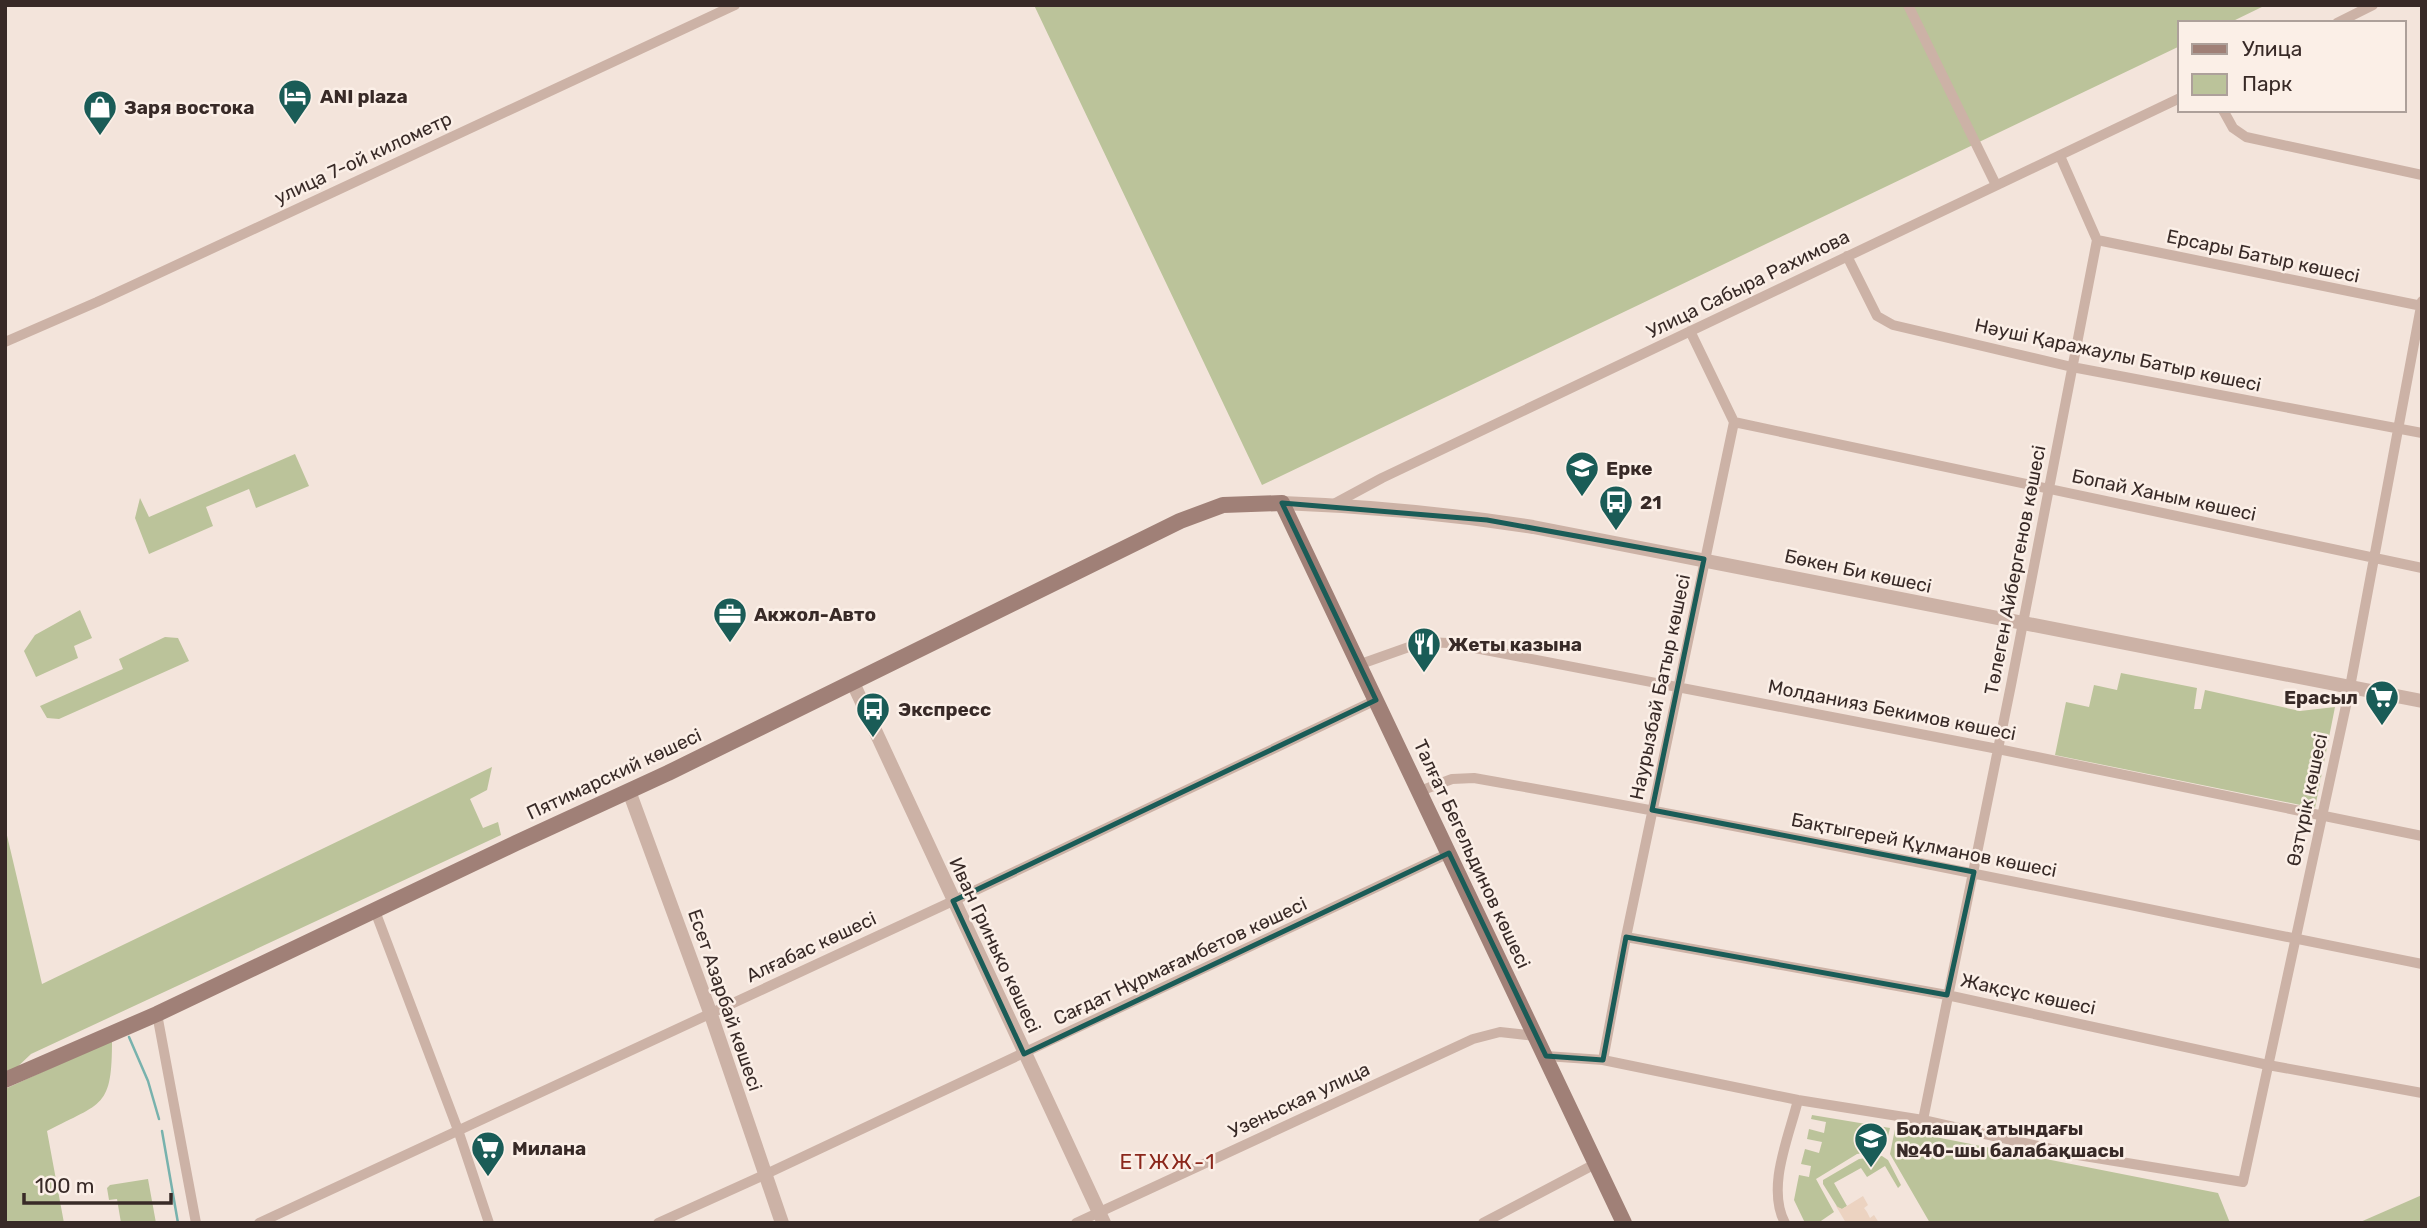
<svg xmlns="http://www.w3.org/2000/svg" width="2427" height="1228" viewBox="0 0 2427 1228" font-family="Rubik,sans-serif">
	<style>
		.green { fill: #bbc39a }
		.plaza { fill: #ecd3c1 }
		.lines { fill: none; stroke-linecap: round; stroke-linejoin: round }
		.stream { stroke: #78b2ad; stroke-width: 2.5 }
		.minor { stroke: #ccb2a6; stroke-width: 10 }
		.tertiary { stroke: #ccb2a6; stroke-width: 14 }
		.secondary { stroke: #a08077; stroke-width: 16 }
		.marked { fill: none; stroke: #1a5c57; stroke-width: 5; stroke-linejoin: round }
		.labels { text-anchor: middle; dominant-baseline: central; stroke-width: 5; stroke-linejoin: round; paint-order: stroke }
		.poi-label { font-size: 19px; font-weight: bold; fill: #382a27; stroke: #fbefe7; text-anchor: start }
		.street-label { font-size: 19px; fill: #382a27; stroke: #fbefe7 }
		.neighbourhood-label { font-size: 21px; letter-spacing: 2px; fill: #8b271b; stroke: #fbefe7 }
	</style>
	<rect width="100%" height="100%" fill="#f3e4db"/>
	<!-- green -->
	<path class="green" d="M1034 5H2266L2229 23H2180V46L1262 485Z
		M295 454 309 486 256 508 249 489 206 507 213 526 149 554 135 518 140 498 149 517Z
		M80 610 92 638 74 646 78 658 36 677 24 651 35 635Z
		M165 637 178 638 189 661 59 719 47 718 40 706 123 669 119 659Z
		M2121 673 2197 688 2194 709H2201L2205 690 2300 711 2335 707 2315 808 2055 755 2066 702 2089 707 2094 685 2117 690Z
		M492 767 487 790 470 799 483 828 498 822 501 835 31 1054 12 1072 5 1074V827L42 984Z
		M112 1040C112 1108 103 1102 47 1131L64 1223H5V1089Z
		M1812 1115 1890 1128 1885 1148 1881 1151 1857 1154 1816 1179 1834 1212 1818 1223H1805L1794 1200 1799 1175 1809 1177 1811 1166 1801 1164 1805 1149 1819 1153 1822 1142 1807 1139 1809 1129 1824 1133 1826 1122 1811 1119Z
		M1895 1129 2218 1193 2230 1223H1930L1890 1154Z
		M1882 1156 1888 1160 1901 1185 1898 1188 1885 1166 1867 1177 1861 1168 1834 1183 1847 1206 1842 1209 1838 1208 1823 1184V1180L1859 1159Z
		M148 1179 156 1223H121L117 1199 109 1200 107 1188 110 1185Z
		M2422 1195V1223H2358Z"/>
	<!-- plaza -->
	<path class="plaza" d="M1863 1196 1868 1205 1864 1208 1867 1212 1870 1218 1874 1215 1879 1223H1846L1836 1206 1842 1209Z"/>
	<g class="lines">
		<!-- stream -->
		<path class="stream" d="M129 1037 148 1081 159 1119
			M162 1131 178 1223"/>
		<!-- minor -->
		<path class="minor" d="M1908 5 1996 185
			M2337 23 2373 5
			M2223 110 2233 128 2246 137 2422 175
			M2097 240 2422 306
			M1847 256 1877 316 1893 325 2072 367 2422 433
			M5 342 97 302 735 5
			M1734 422 2422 568
			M1332 505 1382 478 2180 98
			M1358 665 1423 642 1449 643 1998 749 2422 836
			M1420 791 1452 779 1474 778C1791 834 2106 901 2422 964
			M375 911 458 1130 489 1223
			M1626 937 1947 995 2268 1065 2422 1093
			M157 1014 196 1223
			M1546 1056 1603 1060 1798 1100 1923 1120 2078 1155 2243 1182 2350 687 2422 301
			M1603 1060 1626 937 1734 422 1690 331
			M1923 1120 2011 685 2097 240 2060 156
			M259 1223 953 901 1376 700
			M658 1223 764 1175 1449 853
			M1076 1223 1473 1039 1500 1032 1536 1036
			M1483 1223 1595 1164
			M1785 1223C1766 1187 1789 1137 1798 1100"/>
		<!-- tertiary -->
		<path class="tertiary" d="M1282 503C1366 506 1450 514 1533 527L2422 701
			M853 683 1104 1223
			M629 791 710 1012 782 1223"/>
		<!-- secondary -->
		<path class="secondary" d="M5 1080 157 1014 516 843 668 773 1180 521 1223 505 1282 503 1624 1223"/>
	</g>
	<!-- marked area -->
	<path class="marked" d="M1282 503 1487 520 1704 559 1652 810 1974 872 1947 995 1626 937 1603 1060 1546 1056 1449 853 1024 1054 953 901 1376 700Z"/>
	<!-- icons -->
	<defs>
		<g id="hotel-pin" transform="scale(1.75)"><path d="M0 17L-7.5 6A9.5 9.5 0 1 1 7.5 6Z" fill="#1a5c57" stroke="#fbefe7"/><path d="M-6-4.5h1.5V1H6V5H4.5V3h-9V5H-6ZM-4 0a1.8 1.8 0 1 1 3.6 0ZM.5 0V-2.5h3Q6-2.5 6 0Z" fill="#fff"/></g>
		<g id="shop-pin" transform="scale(1.75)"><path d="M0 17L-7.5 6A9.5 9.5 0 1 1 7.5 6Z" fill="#1a5c57" stroke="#fbefe7"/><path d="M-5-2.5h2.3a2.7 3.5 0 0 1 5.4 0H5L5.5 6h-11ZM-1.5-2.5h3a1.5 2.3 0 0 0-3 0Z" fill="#fff"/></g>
		<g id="school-pin" transform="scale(1.75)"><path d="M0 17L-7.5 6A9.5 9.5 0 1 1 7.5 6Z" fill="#1a5c57" stroke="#fbefe7"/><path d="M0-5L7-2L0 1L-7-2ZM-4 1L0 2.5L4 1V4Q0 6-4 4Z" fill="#fff"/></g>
		<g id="bus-pin" transform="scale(1.75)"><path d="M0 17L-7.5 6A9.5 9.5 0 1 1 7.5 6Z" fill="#1a5c57" stroke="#fbefe7"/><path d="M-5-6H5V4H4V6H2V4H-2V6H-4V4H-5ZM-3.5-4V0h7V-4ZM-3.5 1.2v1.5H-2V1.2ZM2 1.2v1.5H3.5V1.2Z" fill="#fff"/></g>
		<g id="office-pin" transform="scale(1.75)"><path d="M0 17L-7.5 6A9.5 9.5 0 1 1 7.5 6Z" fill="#1a5c57" stroke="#fbefe7"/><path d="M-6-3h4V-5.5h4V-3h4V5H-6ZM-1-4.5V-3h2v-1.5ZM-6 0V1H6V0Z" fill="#fff"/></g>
		<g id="restaurant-pin" transform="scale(1.75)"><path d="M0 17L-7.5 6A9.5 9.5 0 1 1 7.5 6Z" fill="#1a5c57" stroke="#fbefe7"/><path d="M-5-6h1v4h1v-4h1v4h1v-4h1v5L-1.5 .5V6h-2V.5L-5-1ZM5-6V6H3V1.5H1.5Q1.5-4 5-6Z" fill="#fff"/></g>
		<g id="supermarket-pin" transform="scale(1.75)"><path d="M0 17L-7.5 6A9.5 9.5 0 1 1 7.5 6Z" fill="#1a5c57" stroke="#fbefe7"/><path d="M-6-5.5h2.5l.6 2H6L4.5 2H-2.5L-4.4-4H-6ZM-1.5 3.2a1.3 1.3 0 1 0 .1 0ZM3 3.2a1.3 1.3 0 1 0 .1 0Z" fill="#fff"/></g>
	</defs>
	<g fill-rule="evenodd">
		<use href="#hotel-pin" x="295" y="96"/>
		<use href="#shop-pin" x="100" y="107"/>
		<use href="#school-pin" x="1582" y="468"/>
		<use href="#bus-pin" x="1616" y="502"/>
		<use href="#office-pin" x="730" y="614"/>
		<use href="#restaurant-pin" x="1424" y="644"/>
		<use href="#supermarket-pin" x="2382" y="697"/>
		<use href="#bus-pin" x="873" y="709"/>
		<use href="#school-pin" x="1871" y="1139"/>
		<use href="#supermarket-pin" x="488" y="1148"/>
	</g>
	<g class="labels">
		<!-- poi labels -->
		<g class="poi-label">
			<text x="320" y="96">ANI plaza</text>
			<text x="124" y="107">Заря востока</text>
			<text x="1606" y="468">Ерке</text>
			<text x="1640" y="502">21</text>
			<text x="754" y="614">Акжол-Авто</text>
			<text x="1448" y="644">Жеты казына</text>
			<text x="2358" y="697" text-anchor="end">Ерасыл</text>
			<text x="898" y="709">Экспресс</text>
			<text x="1896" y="1128">Болашақ атындағы<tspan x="1896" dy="22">№40-шы балабақшасы</tspan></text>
			<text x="512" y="1148">Милана</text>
		</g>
		<!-- street labels -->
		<g class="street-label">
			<text transform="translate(363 158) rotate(-25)">улица 7-ой километр</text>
			<text transform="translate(2263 256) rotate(12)">Ерсары Батыр көшесі</text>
			<text transform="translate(1748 284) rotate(-26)">Улица Сабыра Рахимова</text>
			<text transform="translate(2118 355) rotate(12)">Нәуші Қаражаулы Батыр көшесі</text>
			<text transform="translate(2164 495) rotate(12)">Бопай Ханым көшесі</text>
			<text transform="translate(2015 570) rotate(-79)">Төлеген Айбергенов көшесі</text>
			<text transform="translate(1858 571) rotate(12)">Бөкен Би көшесі</text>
			<text transform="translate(1660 687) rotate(-78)">Наурызбай Батыр көшесі</text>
			<text transform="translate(1892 710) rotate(11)">Молданияз Бекимов көшесі</text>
			<text transform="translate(614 774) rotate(-25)">Пятимарский көшесі</text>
			<text transform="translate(2307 800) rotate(-78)">Өзтүрік көшесі</text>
			<text transform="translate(1924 845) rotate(11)">Бақтыгерей Құлманов көшесі</text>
			<text transform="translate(1472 854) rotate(65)">Талғат Бегельдинов көшесі</text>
			<text transform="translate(995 945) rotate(65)">Иван Гринько көшесі</text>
			<text transform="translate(811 947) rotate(-25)">Алғабас көшесі</text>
			<text transform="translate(1180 961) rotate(-25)">Сағдат Нұрмағамбетов көшесі</text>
			<text transform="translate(2028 994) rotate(12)">Жақсұс көшесі</text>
			<text transform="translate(725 1000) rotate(71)">Есет Азарбай көшесі</text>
			<text transform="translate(1299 1100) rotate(-25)">Узеньская улица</text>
		</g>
		<!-- neighbourhood labels -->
		<g class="neighbourhood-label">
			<text x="1168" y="1161">ЕТЖЖ-1</text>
		</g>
	</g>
	<!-- border -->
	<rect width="2427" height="1228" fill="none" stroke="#382a27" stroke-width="14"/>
	<!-- legend -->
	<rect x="2178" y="21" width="228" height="91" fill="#fbefe7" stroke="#ada09a" stroke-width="2"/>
	<rect x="2192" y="44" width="35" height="10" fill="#a08077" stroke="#ada09a" stroke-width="2"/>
	<text x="2242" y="56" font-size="21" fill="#382a27">Улица</text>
	<rect x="2192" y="74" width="35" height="21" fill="#bbc39a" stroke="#ada09a" stroke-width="2"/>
	<text x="2242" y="91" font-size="21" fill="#382a27">Парк</text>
	<!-- scale -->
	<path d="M24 1193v10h147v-10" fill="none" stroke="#382a27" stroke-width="3.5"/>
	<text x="35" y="1193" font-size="21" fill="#382a27" stroke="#fbefe7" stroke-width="5" paint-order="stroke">100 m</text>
</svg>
